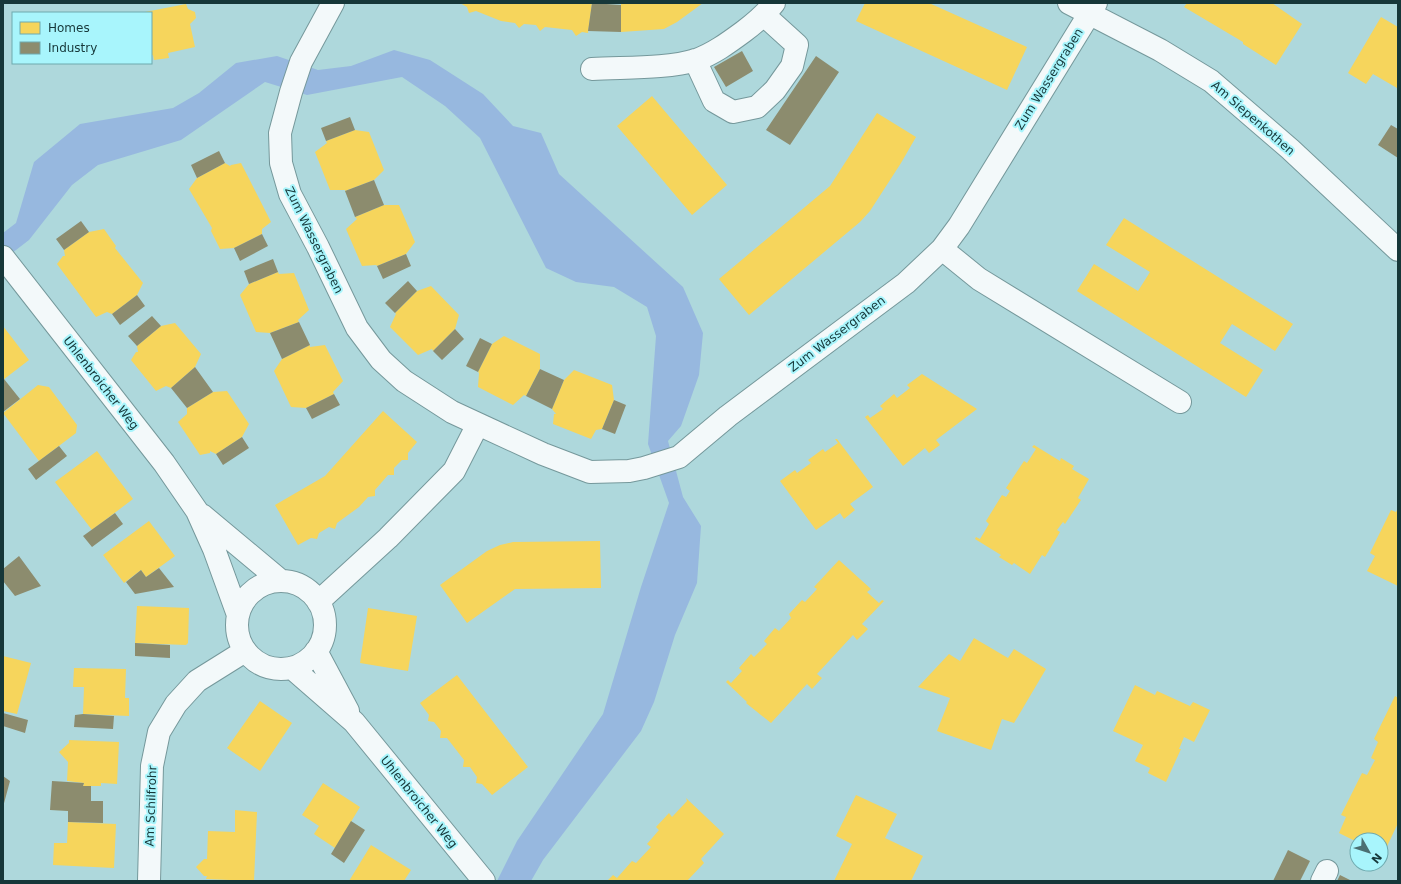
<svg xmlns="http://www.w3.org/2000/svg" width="1401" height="884" viewBox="0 0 1401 884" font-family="'DejaVu Sans',sans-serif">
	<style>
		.water { fill: #97b8df }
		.homes { fill: #f6d55c }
		.industry { fill: #8c8c6e }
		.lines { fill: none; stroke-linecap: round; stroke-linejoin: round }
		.minor-casing { stroke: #75989b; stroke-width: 24 }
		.minor { stroke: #f3f9fa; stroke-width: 22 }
		.labels { text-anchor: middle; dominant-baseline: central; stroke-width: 4; stroke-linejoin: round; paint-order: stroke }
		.street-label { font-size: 12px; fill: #163739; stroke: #a8f5fc }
	</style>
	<rect width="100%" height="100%" fill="#aed8dc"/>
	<!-- water -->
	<path class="water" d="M394 50 430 60 483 94 513 126 541 133 559 174 683 287 703 333 699 375 681 426 668 441 683 497 701 526 697 583 675 635 654 702 641 731 543 860 531 881H497L517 841 603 714 641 587 669 503 648 444 656 336 647 307 614 287 576 282 546 268 480 138 445 106 402 77 307 95 265 82 181 140 98 165 72 185 29 240 3 260V233L16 223 34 162 80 124 173 108 199 93 236 63 277 56 318 70 351 66Z"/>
	<!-- homes -->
	<path class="homes" d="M460 3H592L588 33 582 32 576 36 572 30 545 27 540 31 536 25 524 24 519 28 515 23 501 21 476 11 469 13 467 7Z
		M621 3H703L677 22 664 29 621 32Z
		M865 3H929L1027 47 1007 90 856 21Z
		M1187 3H1272L1302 24 1276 65 1243 44V42L1184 7Z
		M186 4 188 9 195 12 196 18 190 24 195 47 168 53 169 58 154 60 153 55 151 56V13L145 12Z
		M1381 17 1398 27 1397 88 1373 74 1366 84 1348 73Z
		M652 96 727 185 692 215 617 126Z
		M877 113 916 137 901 163 870 211 860 222 749 315 719 279 830 186Z
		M355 130 369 132 384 170 374 180 345 191V190H330L315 152 327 143 326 141Z
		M225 163 230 166 231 165 241 163 271 222 262 229V234L234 248 220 249 211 231 212 228 189 189 197 178Z
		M384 205H399L415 242 406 254 377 266 376 265 362 266 346 229 357 219 355 217Z
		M1124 218 1293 324 1275 351 1232 324 1220 343 1263 370 1246 397 1077 291 1094 264 1138 291 1150 272 1106 245Z
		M104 229 116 246 115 248 143 283 137 295 112 314 107 312 96 317 57 264 63 256H65L64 250 89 232Z
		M278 272 279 274 294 273 309 310 298 320 299 322 270 333 256 332 240 295 249 284Z
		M431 286 459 315 455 329 433 351 432 349 418 355 390 327 396 314 395 313 417 291Z
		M175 323 201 354 195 367 171 388 166 386 156 391 131 360 136 352H138L137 346 161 326Z
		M3 326 29 360 3 380Z
		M504 336 540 354V369L526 396 524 395 513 405 478 387 479 373 478 372 492 344Z
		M310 345V347L325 345 343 381 333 392 334 394 306 408 291 407 274 371 282 359Z
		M574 370 612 385 614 400 602 429 596 430 591 439 553 424 554 414H556L552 409 564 380Z
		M922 374 977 409 936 440 940 445 929 453 925 448 903 466 865 417 868 415 870 418 883 409 880 406 894 394 897 398 910 388 907 385Z
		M38 385 49 387 77 425 76 433 39 461 3 413Z
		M227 391 249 424 242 437 216 454 210 451V453L200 455 178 422 187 414V408L213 392Z
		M383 411 417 442 408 453V460H402L394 468V475H388L375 490V496L368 497 359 507 337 523 335 529 329 527 319 533 317 539 311 538 298 545 275 505 325 476Z
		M835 439H837L873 487 850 504 855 510 844 519 840 513 816 530 780 481 795 470 797 473 811 463 808 460 823 449 825 452 838 443Z
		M1034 445 1060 461 1061 458 1074 466 1072 469 1089 479 1078 498 1081 500 1065 524 1063 522 1057 530 1060 532 1045 557 1042 555 1030 574 1014 563 1012 565 999 557 1001 555 975 539 976 537 980 539 989 524 986 521 1002 495 1006 497 1010 491 1006 488 1024 461 1027 463 1036 449 1032 447Z
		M97 451 133 499 92 530 55 482Z
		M1398 508V586L1367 571 1375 556 1370 553 1391 510 1396 512Z
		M149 521 175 556 146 577 141 570 124 583 103 555Z
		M600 541 601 588 515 589 467 623 440 585 487 551 500 545 513 542Z
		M839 560 871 589 867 592 879 603 882 600 884 601 862 624 868 629 857 640 853 635 817 674 822 678 812 689 807 684 771 723 746 703 747 702 726 682 728 680 731 683 742 671 739 668 751 654 754 657 767 644 764 641 775 628 779 631 791 618 789 614 802 600 805 602 817 589 814 587Z
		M137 606 189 608 188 643 186 645 135 643Z
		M368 608 417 616 408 671 360 663Z
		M974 638 1008 658 1014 649 1046 669 1014 723 1002 719 991 750 937 731 950 698 918 687 949 654 960 661Z
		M3 656 31 663 17 714 3 711Z
		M74 668 126 669 125 698H129V716L83 714 84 687H73Z
		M457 675 528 767 492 795 482 784 476 783 477 777 470 767H463L464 760 447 738H440L441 731 434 722 428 721 429 715 420 703Z
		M1135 685 1155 695 1157 691 1190 706 1193 702 1210 710 1194 742 1184 737 1179 749H1181L1166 782 1148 773 1150 768 1135 761 1143 745 1113 731Z
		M1395 696 1398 698V823L1383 855 1381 854V840H1357V842L1339 833 1346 817 1341 815 1362 773 1367 775 1375 760 1371 758 1378 742 1374 739Z
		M260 701 292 723 260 771 227 748Z
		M69 740 119 742 117 784 101 783V786H83L84 783 67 781 68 762 59 752 69 743Z
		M323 783 360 807 335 848 314 834 319 826 302 815Z
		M856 795 897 814 885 838 923 856 911 881H834L852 844 836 836Z
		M686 798 724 834 701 859 704 863 687 881H607L613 875 617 878 632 861 636 863 651 847 647 844 659 830 656 827 669 813 672 817 687 801Z
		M235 810 257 812 254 881 206 879 207 876H204L196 867 204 859H207L208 831 235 832Z
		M68 822 116 824 114 868 53 865 54 843H67Z
		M371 845 411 870 404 881H349Z"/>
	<!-- industry -->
	<path class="industry" d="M592 3 621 5V32L588 31Z
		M742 51 753 71 726 87 714 67Z
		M816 56 839 72 790 145 766 130Z
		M350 117 355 130 326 141 321 128Z
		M1391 125 1398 129V158L1378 145Z
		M219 151 225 163 197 178 191 165Z
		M374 180 384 205 355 217 345 191Z
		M81 221 89 232 64 250 56 239Z
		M262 234 268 246 240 261 234 248Z
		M406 254 411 266 383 279 377 266Z
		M273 259 278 272 249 284 244 271Z
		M408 281 417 291 395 313 385 303Z
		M137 295 145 306 120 325 112 314Z
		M152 316 161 326 137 346 128 336Z
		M299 322 310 345 282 359 270 333Z
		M455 329 464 339 442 360 433 351Z
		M480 338 492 344 478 372 466 366Z
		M195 367 213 392 187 408 171 388Z
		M540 369 564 380 552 409 526 396Z
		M4 379 20 399 3 412V380Z
		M334 394 340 405 312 419 306 408Z
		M614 400 626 405 615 434 602 429Z
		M242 437 249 448 223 465 216 454Z
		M59 446 67 456 36 480 28 469Z
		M115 513 123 524 92 547 83 536Z
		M19 556 41 586 15 596 3 581V569Z
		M159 568 174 587 135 594 126 582 141 570 146 577Z
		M135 643 170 645V658L135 656Z
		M3 713 28 720 25 733 3 726Z
		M83 714 114 716 113 729 74 727 75 715Z
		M3 776 10 781 3 807Z
		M52 781 84 783 83 786H91V801H103V823L68 822V811L50 810Z
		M351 821 365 830 344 863 331 854Z
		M1288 850 1310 861 1300 881H1273Z
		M1340 875 1352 881H1337Z"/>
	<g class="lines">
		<!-- minor casing -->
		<g class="minor-casing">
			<path id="minor" d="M333 3 301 62 291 92 280 133 281 163 290 194 318 247 357 328 381 360 404 381 452 412 543 454 590 472 629 471 644 468 679 457 728 416 906 283 942 249 959 226 1096 3
				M1069 3 1160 50 1211 81 1290 149 1398 250
				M695 60 714 101 733 112 757 107 775 90 792 66 797 45 765 16
				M592 69C623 67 667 69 696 60 713 54 728 43 743 32 755 23 765 15 774 3
				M942 249 979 279 1180 402
				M3 257 164 463 197 511 214 549 238 615
				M202 515 281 581
				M237 625a44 44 0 1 1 88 0a44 44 0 1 1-88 0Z
				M318 602 388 538 454 471 478 424
				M316 651 348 711
				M292 668 354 722 484 881
				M149 881 152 766 159 732 176 704 197 681 245 651
				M1322 881 1327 871"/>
		</g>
		<!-- minor -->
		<use href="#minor" class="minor"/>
	</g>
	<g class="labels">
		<!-- street labels -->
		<g class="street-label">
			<text transform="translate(1049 79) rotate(-58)">Zum Wassergraben</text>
			<text transform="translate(1253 118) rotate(41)">Am Siepenkothen</text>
			<text transform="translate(314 240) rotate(64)">Zum Wassergraben</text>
			<text transform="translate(837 334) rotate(-37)">Zum Wassergraben</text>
			<text transform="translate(101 383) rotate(52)">Uhlenbroicher Weg</text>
			<text transform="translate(419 802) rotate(51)">Uhlenbroicher Weg</text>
			<text transform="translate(151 806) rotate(-88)">Am Schilfrohr</text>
		</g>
	</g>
	<!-- border -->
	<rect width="1401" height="884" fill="none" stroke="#163739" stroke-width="8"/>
	<!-- legend -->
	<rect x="12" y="12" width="140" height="52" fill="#a8f5fc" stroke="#6ea9ae"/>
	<rect x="20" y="22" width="20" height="12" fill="#f6d55c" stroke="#6ea9ae"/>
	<text x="48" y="32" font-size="12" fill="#163739">Homes</text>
	<rect x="20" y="42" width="20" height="12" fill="#8c8c6e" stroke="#6ea9ae"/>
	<text x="48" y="52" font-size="12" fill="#163739">Industry</text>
	<!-- north arrow -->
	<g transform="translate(1369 852) rotate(129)"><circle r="19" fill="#a8f5fc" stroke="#6ea9ae"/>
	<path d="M0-3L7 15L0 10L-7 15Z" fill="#4b6f72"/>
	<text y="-6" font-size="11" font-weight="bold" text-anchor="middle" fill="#163739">N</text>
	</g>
</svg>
